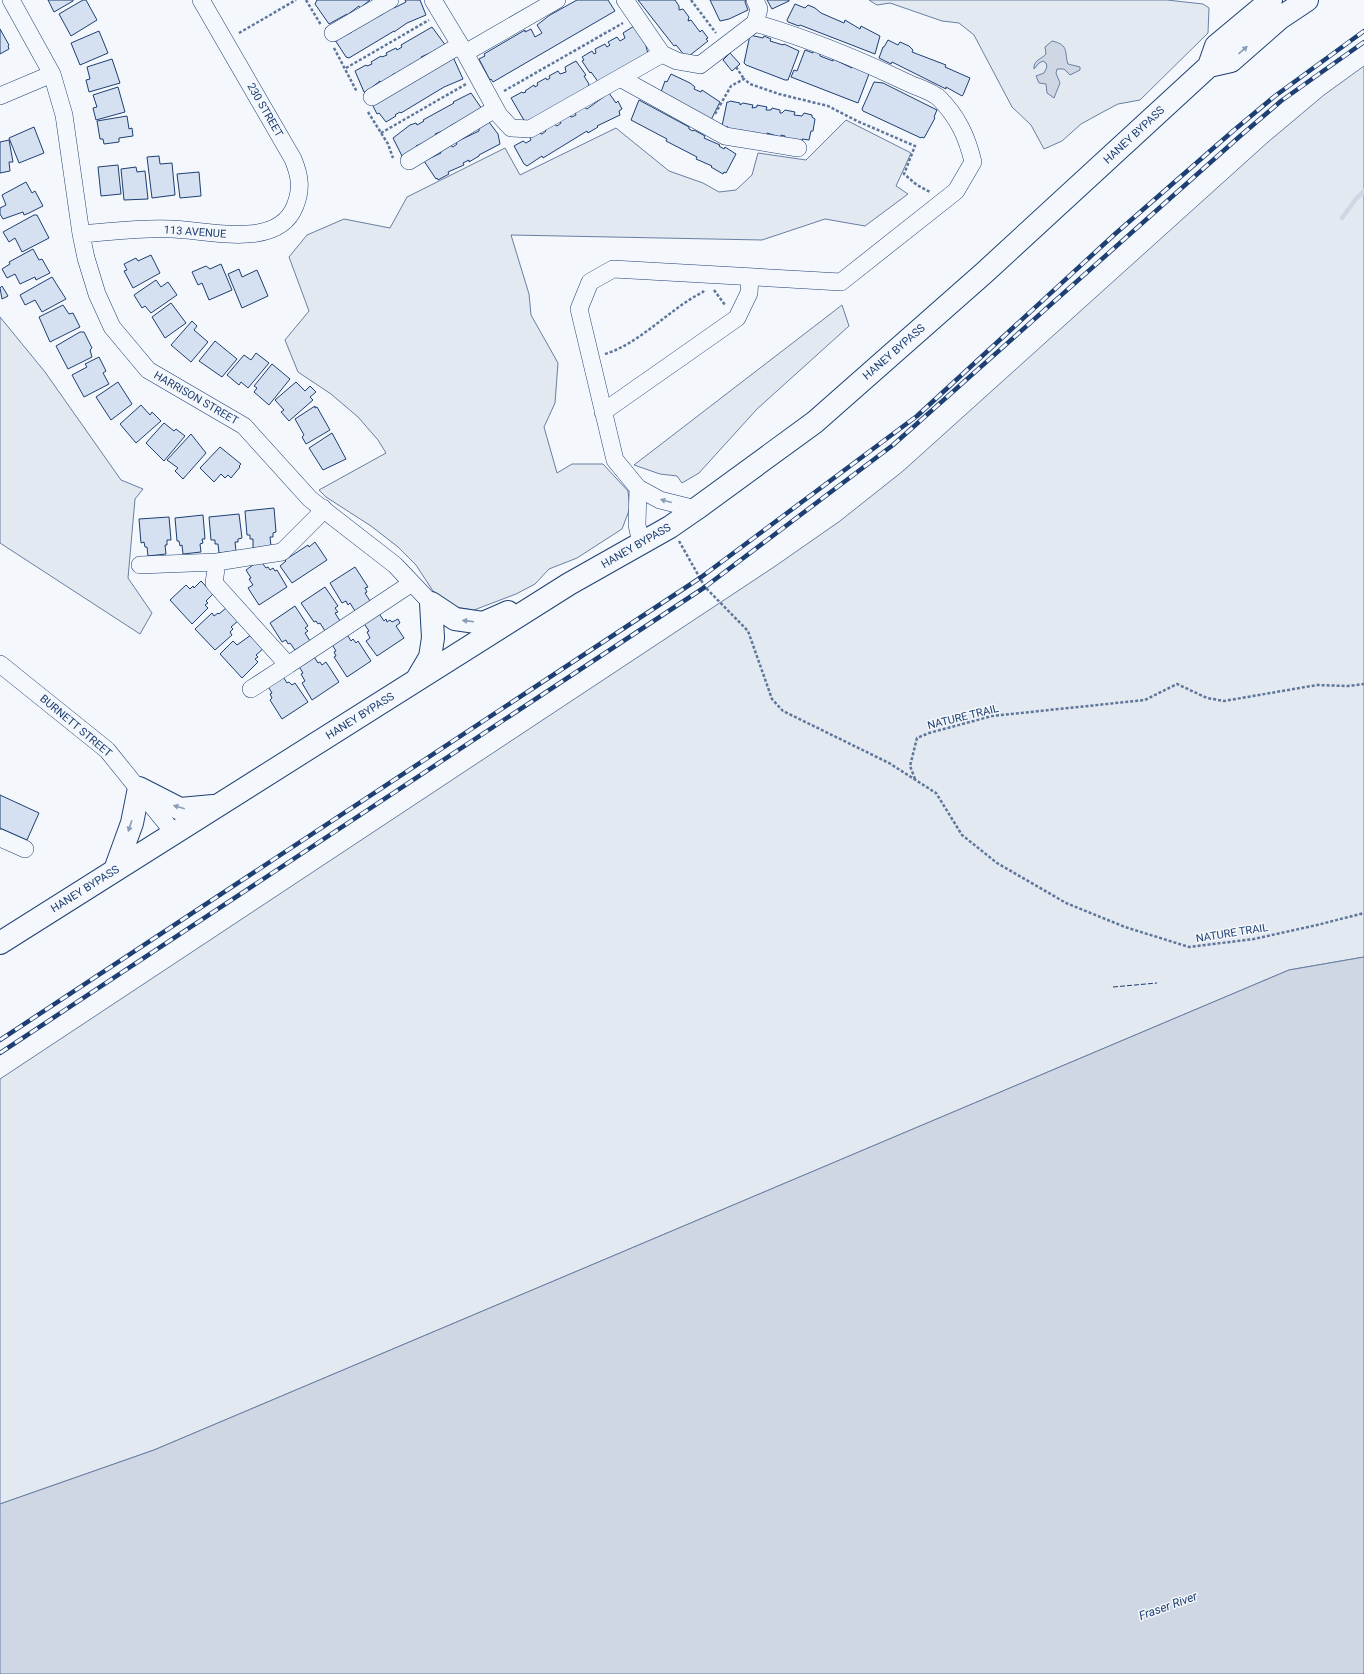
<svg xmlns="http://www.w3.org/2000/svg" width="1364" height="1674" viewBox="0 0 1364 1674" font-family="Roboto,sans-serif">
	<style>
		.green { fill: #e3e9f0; stroke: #687fa3 }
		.water { fill: #cfd7e4; stroke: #687fa3 }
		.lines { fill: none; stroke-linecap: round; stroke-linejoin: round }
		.stream { stroke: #cfd7e4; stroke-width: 4.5 }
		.building { fill: #d5e0f0; stroke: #1d3f73 }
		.minor-casing { stroke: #1d3f73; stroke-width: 18 }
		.highway-casing { stroke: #1d3f73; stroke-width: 24 }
		.path { stroke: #5e769c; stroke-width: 2.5; stroke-dasharray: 3 2; stroke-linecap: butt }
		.minor { stroke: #f4f7fb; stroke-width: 17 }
		.highway { stroke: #f4f7fb; stroke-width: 22 }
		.rail-casing { stroke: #1d3f73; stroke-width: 4.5 }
		.rail { stroke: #f4f7fb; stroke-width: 3; stroke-dasharray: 9; stroke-linecap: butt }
		.fence { stroke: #1d3f73; stroke-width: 1; stroke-dasharray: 5 2; stroke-linecap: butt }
		.oneway { fill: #889bb7 }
		.labels { text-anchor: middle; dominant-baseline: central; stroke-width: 3; stroke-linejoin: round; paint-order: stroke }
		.street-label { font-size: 11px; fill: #1d3f73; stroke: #f4f7fb }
		.water-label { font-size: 12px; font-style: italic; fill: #1d3f73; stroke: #f4f7fb }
	</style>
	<rect width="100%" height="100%" fill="#f4f7fb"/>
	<!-- green -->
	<path class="green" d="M869 0H1167L1203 4 1209 8 1208 33 1140 100 1118 104 1101 113 1081 124 1062 141 1044 149 1031 125 1012 107 974 35 959 23 942 21 890 3 877 5Z
		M1364 66V957L1289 970 154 1450 0 1504V1079L774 567 840 521 903 471 1268 142 1324 95Z
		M846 120 911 153 896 186 908 194 865 226 825 219 762 240 511 235 529 294 531 315 558 363 555 403 544 427 557 473 572 464H603L628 491 630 508 622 529 577 558 549 569 535 584 516 594 474 610 455 607 433 591 416 565 398 547 371 526 326 497 319 490 386 453 378 440 358 417 331 394 298 372 285 340 309 311 289 257 307 235 344 219 390 228 407 197 505 148 520 175 616 128 669 171 703 183 719 192 736 190 752 175 758 153 806 160Z
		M842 305 849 326 757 409 699 473 682 483 677 476 660 474 634 465Z
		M0 317 45 372 121 480 143 489 135 499 128 578 152 613 140 634 0 543Z"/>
	<!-- water -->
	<path class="water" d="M1052 41C1070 45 1064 53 1068 64L1080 67V70L1070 75 1064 69H1057L1056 73 1060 83 1054 98 1047 93 1046 84 1039 83 1036 76 1044 73 1047 67 1046 63 1043 61 1039 63 1034 69C1033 60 1042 59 1046 54L1045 47Z
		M1364 957V1674H0V1504L154 1450 1289 970Z"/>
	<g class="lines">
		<!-- stream -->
		<path class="stream" d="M1342 218 1355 200 1364 191"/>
	</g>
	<!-- building -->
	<path class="building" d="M48 0H73V1L54 12Z
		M83 0H86L97 20 71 36 59 14Z
		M317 0H370L360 8 359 6 347 15V14L329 24 315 4Z
		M405 0H420L426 15 407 23 394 32V31L349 58 346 57 335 40 352 32 351 30 383 14 381 12 393 7 394 8 406 2Z
		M577 0H608L615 11 493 82 491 79 490 80 479 59 485 56 484 54 525 30V32L531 29 535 37 542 33 537 25 550 15Z
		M638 0H675L679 6V10L683 9 689 17 688 21 691 20 700 32 702 30 708 38 706 39 708 41 689 56 688 54 685 56 676 45 674 46Z
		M710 0H746L745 2 748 10 729 19 720 21Z
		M767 0H789V1L772 9Z
		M795 4 805 8 808 5 815 8 821 13 844 23 845 20 860 29 861 26 880 36 875 54 800 25 799 26 788 22 787 20Z
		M634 26 645 42 648 54 599 83 591 72 590 73 582 61 584 60 582 57 592 51 594 54 596 53 595 49 605 44 607 47 610 45 608 42 617 37 620 41 625 38 623 33Z
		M432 27 446 46 421 57 423 60 412 66 411 64 397 75 395 73 381 84 380 81 366 92H364L355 71 366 65 367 66 372 64 371 62 381 56 382 57 387 55 386 53 396 48 397 50 402 47 401 45Z
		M0 29 9 45 8 46 9 49 0 54Z
		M99 31 108 53 80 65 71 43Z
		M750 35 763 38 764 36 771 39 770 41 783 45 784 44 799 51 788 80H785L746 65 744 63Z
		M888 40 898 45 900 42 909 46 913 50 912 52 946 65 945 67 970 78 963 95 962 96 946 87V89L892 62 891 64 879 58 883 47H884Z
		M805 50 813 53V51L820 54V56L833 61V59L852 68 853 66 869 74 858 103 791 77 794 70 797 71Z
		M730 53 740 64 732 71 723 60Z
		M453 57 463 79 444 87 401 113 400 112 395 115 396 116 386 122 379 113 377 114 372 104Z
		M112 59 120 83 89 92 86 80 90 79 87 67Z
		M576 61 586 75 584 76 589 84 588 86 589 88 528 124 525 122 511 98 522 92 523 93 526 92 525 91 534 85 535 87 538 85 537 83 546 78 547 80 550 78 549 76 558 71 560 74 566 72 565 67Z
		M671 74 690 83 695 87 694 89 701 92 702 90 720 102 711 120 661 92 665 81 667 82Z
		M874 82 883 83 937 110 934 117 935 118 924 138 922 137 921 138 863 111 862 109Z
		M118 87 125 112 96 120 93 108 97 107 93 95Z
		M471 93 482 109 450 126 452 129 440 132 435 134 437 137 416 146 418 149 404 157 402 156 393 138 410 125 416 123 417 125 424 121 423 120 454 103 453 102Z
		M609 93 616 103 618 101 622 109 619 111 620 115 597 126 598 127 588 133 587 131 543 158 542 156 527 166 524 164 514 146 523 141 526 143 531 140 530 138 538 133 542 134 546 131 545 129 554 124 557 126 561 123 560 121 569 116 572 117 576 115 575 112 584 107 587 109Z
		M639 100 689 127V129L693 131 694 130 705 136 704 138 720 145 719 146 724 149 725 147 736 154 726 173 724 172 723 174 711 167 712 166 696 159 697 157 666 141 667 139 631 120Z
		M730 101 740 103V105L743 103 753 105 752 108 757 107V105L767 107 766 110H771L772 108 780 110V113H782L785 110 795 112 794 115 802 116 804 113 812 115V117L815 119 813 131H811L809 140 802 139V141L785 138V136L781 135 780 137 767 133V136L754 132V134L741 130 740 131 728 129V127L722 126 727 102H729Z
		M127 116 129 129 132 128 133 136 119 138V142L104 144 103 139H100L97 121Z
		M489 122 498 134 500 144 479 155V156L469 162V160L463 163 464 165 448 172 449 174 438 180 437 178 436 179 424 161 441 153 440 151 450 145 453 147 457 144 456 142 479 131V128Z
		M34 127 44 153 19 163 9 138Z
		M9 140 13 162H9L10 171 0 173V142Z
		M159 156 160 164 172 163 175 195 152 198 147 157Z
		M118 165 121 194 101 196 98 167Z
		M136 167 137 172 145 171 148 199 124 200 121 169Z
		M199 172 201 196 180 198 177 174Z
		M26 182 32 193 35 191 43 206 29 213 24 215 23 212 3 219 0 214V208L6 205 2 195Z
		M34 215H37L49 238 22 252 15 238 9 242 3 232Z
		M33 249 39 260 42 259 50 273 36 280 35 277 20 284 15 274 7 278 2 269 10 264 9 262Z
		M151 255 160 273 133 288 124 271 127 270 124 264 136 258 138 261Z
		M221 264 232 290 209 300 202 283 198 285 192 272 206 266 210 269Z
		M239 269 242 277 257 270 268 296 242 308 228 274Z
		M52 277 66 299 42 312 35 300 25 305 20 295Z
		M156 280 161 287 168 282 177 295 151 313 145 306 142 308 134 295Z
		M2 286 8 296 2 299 0 288Z
		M171 303 186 323 165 338 152 317Z
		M63 305 69 314 73 313 80 327 50 342 39 317Z
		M192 321 197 326 194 330 208 342 191 362 171 345Z
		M80 332H84L92 348 90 350 92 357 68 369 56 346Z
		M215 341 237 359 222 377 199 361Z
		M256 353 269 363 248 388 241 382 239 385 227 375 244 355 251 360Z
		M99 357 106 371 103 373 109 384 84 397 72 375 87 367 85 364Z
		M272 364 290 379 269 405 254 392 257 388 254 386Z
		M118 382 132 404 111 420 96 397Z
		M296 382 305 391 310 386 316 392 310 397 313 400 289 421 281 412 284 410 275 400Z
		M141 405 150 415 152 412 161 421 136 443 120 424Z
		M315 406V408L317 407 330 430 306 444 302 437 304 435 295 419Z
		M164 423 174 431 176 429 185 436 164 461 146 443Z
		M332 433 346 459 323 470 309 448Z
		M191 434 206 453 183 479 175 471 178 468 167 460Z
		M220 447 241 464 239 466 240 467 231 478 228 475 225 478 221 474 214 482 200 468Z
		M274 508 276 532 273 533V537H270L271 546 253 548V539H250V535H247L245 511Z
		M239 514 242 538 238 539V542H235L236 551 219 553 218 544H215V540H211L209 517Z
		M203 515 205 539H202L203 543 200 544 201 552 183 554 182 545 180 546 179 541H177L175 518Z
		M169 517 171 540H167V545H165L166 554 148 556 147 547H145L144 542 141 543 139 519Z
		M315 542 327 560 292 583 280 566 286 561 285 560 308 545 309 547Z
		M260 560 266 568 268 567 270 570 273 568 275 571 277 570 287 587 259 605 248 588 253 585 249 579 251 578 246 570Z
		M355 567 368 587 365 588 367 592 365 593 370 601 355 611 350 603 348 605 346 601 342 603 330 583Z
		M201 581 213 594 206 601 208 603 205 605 208 608 192 624 170 600 186 585 190 589 193 586 194 588Z
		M325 587 338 606 335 608 338 612 335 613 340 621 325 631 320 623 318 624 316 621 314 622 301 603Z
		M295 606 308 626 305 628 308 631 305 633 310 641 295 650 290 643 288 644 286 640 282 642 270 623Z
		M226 608 238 621 231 627 233 629 230 632 232 635 215 650 195 629 212 613 214 616 218 613 219 614Z
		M378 612 384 621 386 619 387 622 390 620 392 622 398 619 400 623 396 626 404 638 377 656 366 641 370 638 367 632 369 631 363 622Z
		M346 633 351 641 353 639 356 643 358 641 371 661 347 677 334 657 336 656 334 652 336 651 331 643Z
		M251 635 264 648 256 655 258 657 255 659 258 662 242 678 220 654 233 641 237 645Z
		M313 655 318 663 320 662 322 665 326 662 339 682 312 700 302 683 305 681 301 674 303 673 298 665Z
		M282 675 287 683 289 682 292 685 295 683 308 702 282 719 270 700 272 698 270 694 272 693 267 685Z
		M0 795 39 813 27 840 0 828Z"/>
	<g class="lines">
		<!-- minor casing -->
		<g class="minor-casing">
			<path id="minor" d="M11 0 52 74 64 115 81 234 86 258 97 294 112 327 148 370 244 426 310 499 395 565 431 603
				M433 0 465 53 499 115 511 128 530 129 662 54
				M625 0 662 54 677 61 700 65 755 23 759 9 755 0
				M333 33 390 0
				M465 53 557 0
				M620 78 725 136 798 148
				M0 96 52 74
				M372 97 460 45
				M409 161 495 109
				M81 234C110 232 142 227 172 229 208 230 278 250 295 206 302 189 300 176 293 159L201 0
				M603 412 737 318 749 293 750 277
				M638 488 637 525 641 543
				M323 508 317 517 282 552 217 562 214 583 288 665 412 583
				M696 509 660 500 638 488 615 460 579 309 590 282 613 269 841 282 956 191 973 162C967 137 958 117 939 98 931 91 916 87 906 82 858 59 807 38 755 23
				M140 565 217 562
				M0 664 107 750 174 833
				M251 689 288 665
				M0 838 25 849"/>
		</g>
		<!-- highway casing -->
		<g class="highway-casing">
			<path id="highway" d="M1209 66 1231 61 1280 18 1307 0
				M431 603 455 619 483 623 508 612
				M417 679 430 657 433 638 431 603
				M115 870 132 823 139 788 180 809 213 806
				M0 943 569 584 670 527 696 509 815 422 984 273 1209 66 1216 46 1271 0"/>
		</g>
		<!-- path -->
		<path class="path" d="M306 0 321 25
			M691 0 716 33
			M239 33 296 0
			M334 48 357 92
			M736 67 744 79
			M346 68 429 20
			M504 91 623 23
			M368 112 388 144 393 158
			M715 114 731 86 744 79 750 84 779 94 828 106 857 121 915 146 904 174 917 185 930 192
			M381 133 466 84
			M714 290 725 305
			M605 354C641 343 669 309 703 292L704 290
			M679 541 705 587 748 631 772 699 783 711 889 763 936 793 962 835 997 863 1066 903 1125 927 1189 947 1254 939 1317 925 1364 913
			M915 779 910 766 917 738 929 733 992 716 1145 700 1177 684 1207 698 1224 701 1317 685 1348 686 1364 684"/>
		<!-- minor -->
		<use href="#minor" class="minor"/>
		<!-- highway -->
		<use href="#highway" class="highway"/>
		<!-- rail casing -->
		<g class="rail-casing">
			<path id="rail" d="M0 1040 700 578 917 416 1115 234 1233 131 1275 96 1364 31
				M0 1053 705 587 893 445 1239 137 1281 101 1364 42"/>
		</g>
		<!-- rail -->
		<use href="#rail" class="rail"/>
		<!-- fence -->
		<path class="fence" d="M1113 987 1157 983"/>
	</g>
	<!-- one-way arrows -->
	<defs><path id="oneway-solid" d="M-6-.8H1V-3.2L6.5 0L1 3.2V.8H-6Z"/></defs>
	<g class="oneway">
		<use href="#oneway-solid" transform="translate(1243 50) rotate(-41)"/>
		<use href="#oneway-solid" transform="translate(666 501) rotate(-165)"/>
		<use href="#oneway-solid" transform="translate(468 621) rotate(-173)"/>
		<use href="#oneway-solid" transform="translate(179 807) rotate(-164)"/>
		<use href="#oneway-solid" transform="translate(130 826) rotate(108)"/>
	</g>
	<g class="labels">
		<!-- street labels -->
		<g class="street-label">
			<text transform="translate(265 110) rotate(60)">230 STREET</text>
			<text transform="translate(1134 135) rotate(-43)">HANEY BYPASS</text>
			<text transform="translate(195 232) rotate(4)">113 AVENUE</text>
			<text transform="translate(894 352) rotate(-41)">HANEY BYPASS</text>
			<text transform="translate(196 398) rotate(30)">HARRISON STREET</text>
			<text transform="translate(636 546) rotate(-30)">HANEY BYPASS</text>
			<text transform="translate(360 716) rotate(-32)">HANEY BYPASS</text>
			<text transform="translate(963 717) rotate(-14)">NATURE TRAIL</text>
			<text transform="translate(76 726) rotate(40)">BURNETT STREET</text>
			<text transform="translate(85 889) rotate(-32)">HANEY BYPASS</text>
			<text transform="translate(1232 933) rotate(-9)">NATURE TRAIL</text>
		</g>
		<!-- water labels -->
		<g class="water-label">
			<text transform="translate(1168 1606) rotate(-20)">Fraser River</text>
		</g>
	</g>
</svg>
